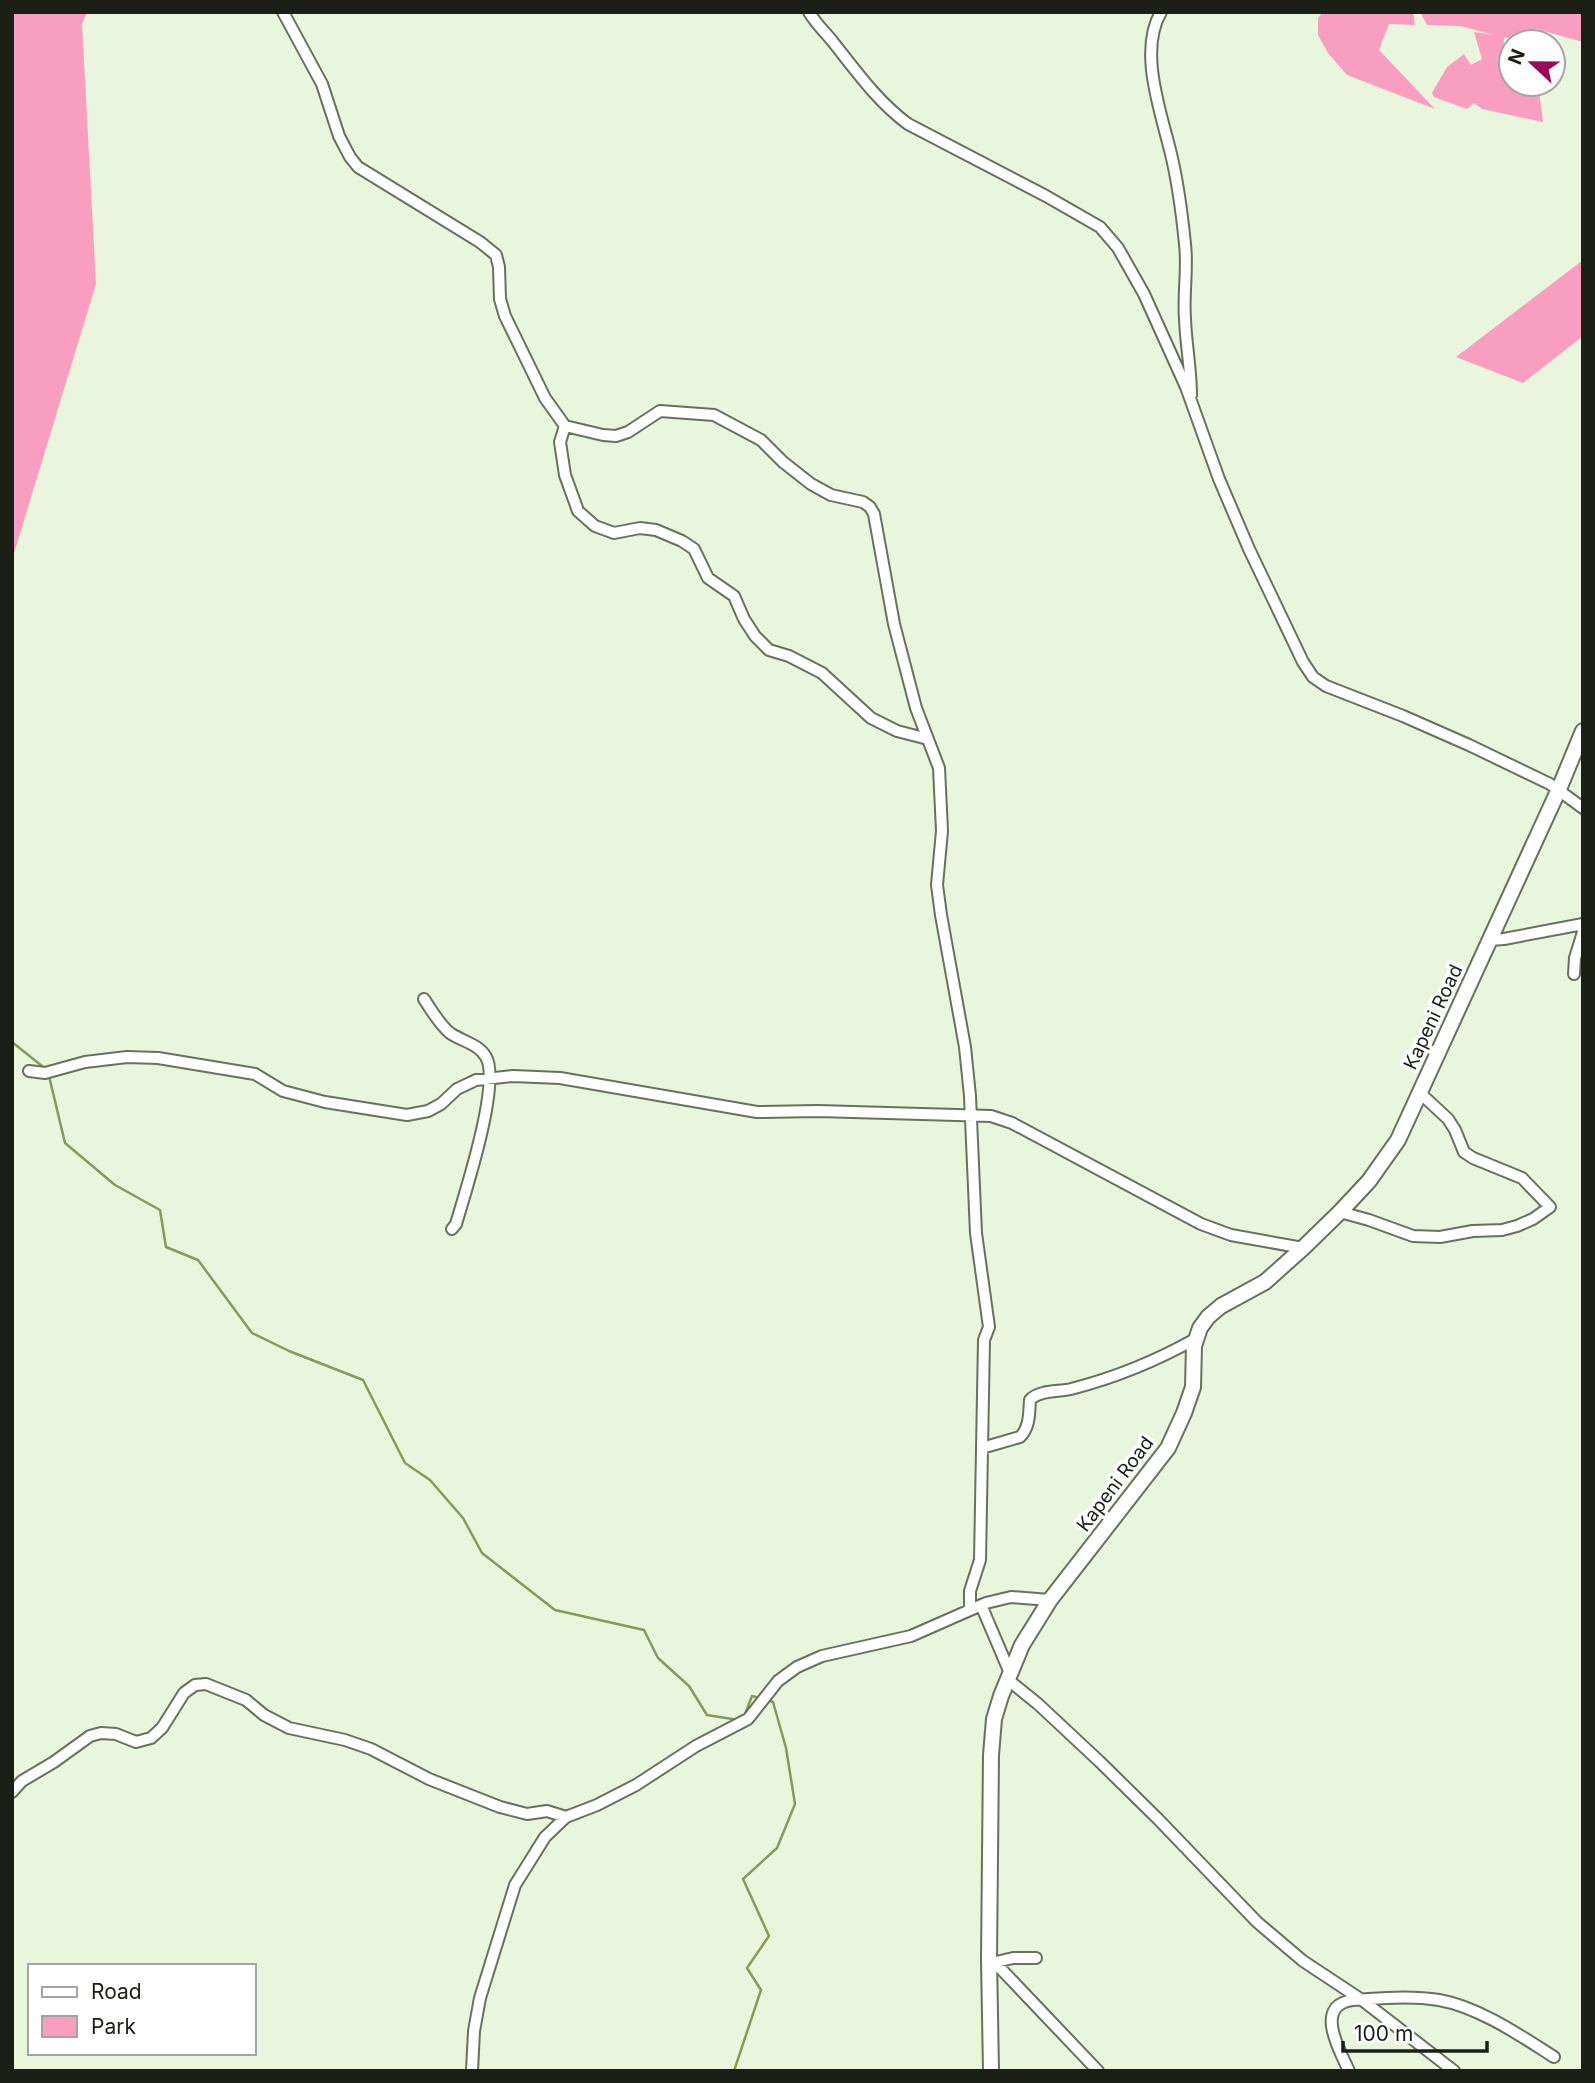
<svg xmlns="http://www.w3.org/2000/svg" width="1595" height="2083" viewBox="0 0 1595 2083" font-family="Inter,sans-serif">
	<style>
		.green { fill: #f99ebf }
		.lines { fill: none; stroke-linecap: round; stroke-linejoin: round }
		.stream { stroke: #839b5b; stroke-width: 2.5 }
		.minor-casing { stroke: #68715c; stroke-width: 14 }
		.major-casing { stroke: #68715c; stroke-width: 18 }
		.minor { stroke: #fff; stroke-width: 10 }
		.major { stroke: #fff; stroke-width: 14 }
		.labels { text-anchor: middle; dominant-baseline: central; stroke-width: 7; stroke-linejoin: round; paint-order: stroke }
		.street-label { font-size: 19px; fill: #1b1f16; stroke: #fff }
	</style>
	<rect width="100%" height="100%" fill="#eaf5dd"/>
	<!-- green -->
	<path class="green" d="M12 12H87L82 24 96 284 12 560Z
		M1323 12H1413L1415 25 1389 24 1379 50 1435 109 1347 75 1328 53 1318 35V18Z
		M1420 12H1583V42L1536 29 1515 40 1504 37 1503 58 1506 79 1511 82V84L1518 86 1531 85 1539 91 1543 122 1482 109 1474 103 1467 109 1434 97 1432 93 1447 67 1464 54 1471 65 1482 59 1474 32 1494 35 1461 26 1427 25Z
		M1583 260V336L1523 383 1456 357Z"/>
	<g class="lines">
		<!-- stream -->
		<path class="stream" d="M12 1042 47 1070
			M49 1076 65 1143 115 1185 160 1210 166 1247 198 1260 252 1333 289 1351 363 1380 405 1463 430 1480 463 1518 482 1553 555 1610 644 1630 658 1658 689 1686 707 1715 739 1720
			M744 1717 752 1696 760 1698
			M734 2071 761 1990 747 1968 769 1936 743 1879 777 1848 795 1804 786 1748 773 1702 767 1700"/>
		<!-- minor casing -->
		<g class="minor-casing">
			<path id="minor" d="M283 12 322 84 339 136 350 157 358 167 480 242 496 255 499 267 500 299 505 316 545 398 565 426 603 435 616 436 628 432 660 411 714 415 761 440 783 462 811 484 831 495 863 502 870 507 874 514 894 624 916 708 939 768 942 831 937 885 941 915 965 1047 970 1096 976 1233 989 1327 984 1340 980 1560 970 1591V1610
				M809 12C816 24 825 32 833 42 856 71 878 102 908 124L1046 196 1100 227 1118 248 1144 294 1186 387 1219 479 1249 549 1303 662 1313 677 1326 686 1403 716 1469 745 1550 784 1583 808
				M1161 12C1138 51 1161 112 1171 154 1178 183 1182 214 1185 244 1188 269 1183 294 1185 319 1186 345 1191 369 1191 395
				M565 426 560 442 565 475 578 511 595 526 614 533 640 528 656 530 682 541 694 549 708 578 734 596 744 619 755 636 769 650 789 656 822 673 871 718 897 731 928 739
				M1489 940 1504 939 1583 924
				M1574 974 1575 958 1583 932
				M424 999C431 1010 440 1025 450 1033 461 1041 479 1044 486 1057 501 1083 465 1193 456 1224L452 1229
				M29 1071 45 1073 85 1062 127 1057 158 1058 255 1074 283 1091 325 1102 407 1115 428 1111 441 1104 457 1089 476 1080 513 1076 560 1078 757 1112 818 1111 991 1116 1012 1123 1201 1224 1231 1235 1303 1248
				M1340 1212 1369 1220 1413 1236 1440 1237 1473 1231 1502 1230 1517 1226 1533 1219 1550 1207 1522 1178 1473 1158 1464 1152 1455 1130 1448 1119 1419 1092
				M982 1448 1020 1437C1030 1427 1029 1413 1030 1400 1039 1390 1058 1392 1071 1389 1114 1378 1158 1360 1197 1338
				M981 1605 1010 1673
				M1007 1679 1038 1704 1099 1761 1158 1819 1257 1922 1303 1961 1362 2000 1454 2071
				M12 1792 22 1781 54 1762 90 1736 101 1733 116 1734 136 1742 151 1738 162 1728 184 1693 195 1685 206 1684 246 1700 264 1715 289 1728 345 1740 371 1749 429 1779 500 1807 527 1814 547 1811 566 1817
				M989 1959 1002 1970 1098 2071
				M992 1963 1013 1958H1036
				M472 2071 474 2031 480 1998 515 1885 545 1837 566 1817 597 1805 636 1785 696 1746 748 1719 778 1681 797 1667 822 1656 911 1636 986 1603 1011 1597 1050 1600
				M1349 2071C1341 2053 1315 2009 1348 2001 1354 1999 1362 2000 1369 1999 1393 1997 1415 1996 1439 2000 1479 2007 1521 2036 1554 2057"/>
		</g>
		<!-- major casing -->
		<g class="major-casing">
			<path id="major" d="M991 2071 989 1959 991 1755 994 1719 1001 1696 1022 1645 1050 1600 1168 1448 1184 1413 1193 1387 1194 1346 1200 1328 1208 1317 1221 1306 1265 1282 1303 1248 1340 1212 1369 1181 1398 1140 1559 789 1583 731"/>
		</g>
		<!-- minor -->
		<use href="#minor" class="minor"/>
		<!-- major -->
		<use href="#major" class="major"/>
	</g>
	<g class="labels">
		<!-- street labels -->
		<g class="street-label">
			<text transform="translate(1433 1017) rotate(-65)">Kapeni Road</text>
			<text transform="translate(1115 1484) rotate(-53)">Kapeni Road</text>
		</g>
	</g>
	<!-- border -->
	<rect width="1595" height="2083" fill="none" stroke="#1b1f16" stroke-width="28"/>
	<!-- legend -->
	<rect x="28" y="1964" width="228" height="91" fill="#ffffff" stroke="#a4a5a2" stroke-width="2"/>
	<rect x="42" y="1987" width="35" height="10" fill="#ffffff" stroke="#a4a5a2" stroke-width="2"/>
	<text x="91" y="1999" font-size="21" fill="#1b1f16">Road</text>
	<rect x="42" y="2016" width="35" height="21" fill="#f99ebf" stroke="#a4a5a2" stroke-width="2"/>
	<text x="91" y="2034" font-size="21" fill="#1b1f16">Park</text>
	<!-- north arrow -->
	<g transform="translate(1532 63) rotate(292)"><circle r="33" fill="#ffffff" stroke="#a4a5a2" stroke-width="2"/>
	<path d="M0-5L12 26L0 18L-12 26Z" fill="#9b0958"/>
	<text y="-10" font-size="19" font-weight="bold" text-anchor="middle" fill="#1b1f16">N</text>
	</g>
	<!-- scale -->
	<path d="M1343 2041v10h144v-10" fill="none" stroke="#1b1f16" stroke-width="3.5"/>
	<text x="1354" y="2041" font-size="21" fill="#1b1f16" stroke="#ffffff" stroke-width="5" paint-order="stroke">100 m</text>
</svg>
